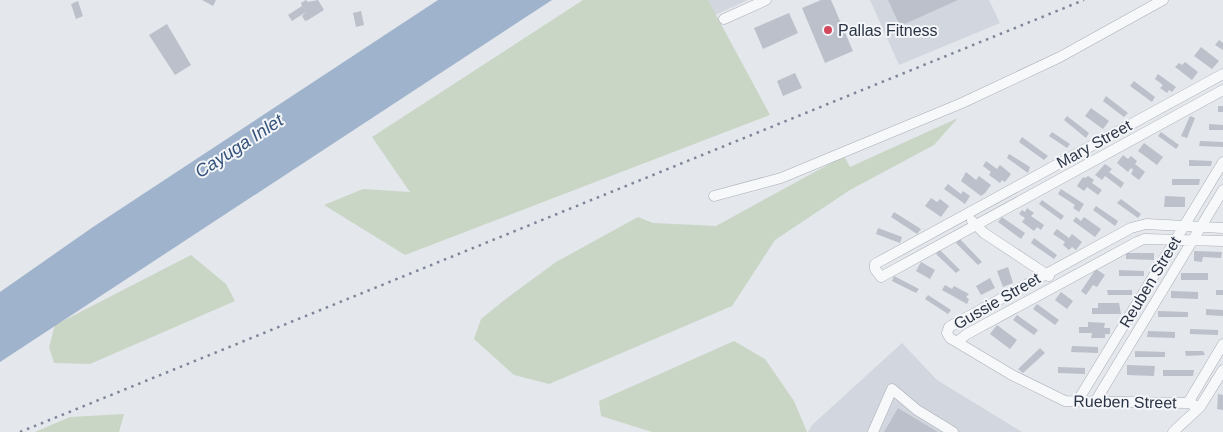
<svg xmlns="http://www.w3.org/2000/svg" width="1223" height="432" viewBox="0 0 1223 432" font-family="Helvetica,sans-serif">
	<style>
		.built { fill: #d2d6de }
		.green { fill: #c9d6c5 }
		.water { fill: #9fb4cc }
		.building { fill: #bbc0ca }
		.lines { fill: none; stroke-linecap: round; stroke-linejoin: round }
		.minor-casing { stroke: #a9aeb7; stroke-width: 11 }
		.minor { stroke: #f7f8fa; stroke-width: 10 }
		.rail { stroke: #7d8696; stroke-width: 2.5; stroke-dasharray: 2.5 5; stroke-linecap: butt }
		.poi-dot { fill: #d1495b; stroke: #f4f6f9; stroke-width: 2 }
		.labels { text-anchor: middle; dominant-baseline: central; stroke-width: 4; stroke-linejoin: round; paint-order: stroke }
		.poi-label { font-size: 16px; fill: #2b3445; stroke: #f4f6f9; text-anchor: start }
		.street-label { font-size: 16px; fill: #2b3445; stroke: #f4f6f9 }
		.water-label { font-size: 18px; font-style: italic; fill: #34527a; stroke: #f4f6f9 }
	</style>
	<rect width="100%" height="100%" fill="#e4e7ec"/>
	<!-- built -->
	<path class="built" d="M708 0H748L715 15Z
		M870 0H989L1000 23 899 65Z
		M902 343 937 380 1022 432H808L812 425Z"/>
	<!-- green -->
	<path class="green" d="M583 0H708L770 115 405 255 324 205 363 189 410 192 372 137Z
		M958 118 934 145 850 190 775 240 732 306 549 384 514 375 474 339 481 319 507 298 556 262 638 217 653 223 716 226 844 156 850 167Z
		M191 255 226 284 235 301 90 364 54 363 49 347 55 325Z
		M734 341 765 359 794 401 807 432H652L601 416 599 401Z
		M124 414 119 432H35L70 417Z"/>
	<!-- water -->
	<path class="water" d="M438 0H552L0 362V292L93 227Z"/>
	<!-- building -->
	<path class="building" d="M202 0H216L213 6Z
		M306 0 308 2 318 0 324 10 308 20 305 21 302 16 306 12 292 21 288 15 302 6 301 3Z
		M821 0H831L853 51 825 63 802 8Z
		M888 0H958L900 26Z
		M78 1 83 16 76 19 71 4Z
		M361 11 364 25 356 27 353 13Z
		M789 13 798 33 763 49 754 28Z
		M167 24 191 65 175 75 149 35Z
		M1219 40 1223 43V50L1215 45Z
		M1201 47 1219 61 1212 69 1194 56Z
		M1185 62 1198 72 1192 80 1175 67 1179 63 1182 65Z
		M795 73 802 88 783 96 777 81Z
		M1158 74 1176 87 1172 92 1169 90 1167 93 1160 88 1163 85 1155 79Z
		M1134 81 1155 97 1152 102 1130 86Z
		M1106 96 1128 113 1124 117 1103 101Z
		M1218 106H1223V112H1218Z
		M1091 108 1109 121 1103 129 1085 116Z
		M1067 116 1089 133 1086 138 1064 120Z
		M1190 116 1195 118 1187 138 1181 136Z
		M1209 124 1223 125V130H1209Z
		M1052 132 1070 144 1067 148 1049 136Z
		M1161 132 1179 145 1176 149 1158 136Z
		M1022 137 1048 156 1044 160 1019 142Z
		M1200 141 1223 142V147L1199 146Z
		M1144 143 1163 157 1157 165 1138 151Z
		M1009 154 1030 167 1028 173 1007 158Z
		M1123 155 1128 159 1131 156 1137 161 1135 164 1145 172 1139 180 1131 174 1133 170 1131 168 1128 172 1117 163Z
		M1189 160 1212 161 1211 166H1189Z
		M986 161 997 169 1000 165 1011 174 1005 182 1002 180 1000 183 989 175 991 172 983 166Z
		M1105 164 1112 169 1109 172 1124 183 1121 188 1105 176 1102 180 1095 175Z
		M966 172 976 180 979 176 991 185 985 193 981 196 961 181Z
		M1088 176 1094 180 1092 183 1102 190 1098 195 1087 187 1084 191 1077 186 1083 177 1085 178Z
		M1172 179H1200L1199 185H1172Z
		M948 184 961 194 963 191 970 196 965 204 944 189Z
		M1061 189 1084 204 1079 212 1073 208 1075 205 1058 194Z
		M1165 196 1185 197V207H1164Z
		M931 198 937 202 940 199 949 206 941 217 925 206Z
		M1121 199 1141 214 1138 218 1117 203Z
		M1042 200 1064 216 1061 220 1039 204Z
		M1096 206 1118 221 1115 226 1093 210Z
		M1027 208 1034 213 1031 216 1044 225 1041 230 1037 227 1034 231 1022 222 1025 218 1019 214 1022 210 1025 212Z
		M894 212 921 229 917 234 891 217Z
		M1002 217 1025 233 1021 239 998 222Z
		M1076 217 1081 221 1084 217 1101 229 1095 237 1073 221Z
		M878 228 902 237 900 243 876 234Z
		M1057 229 1069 238 1072 234 1082 242 1076 250 1072 247 1069 250 1063 245 1065 242 1053 234Z
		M1034 238 1057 255 1054 259 1031 243Z
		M960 239 982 262 978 265 956 243Z
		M940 250 960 270 956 273 936 254Z
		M1194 251 1222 252 1221 258 1203 257 1202 262 1194 261Z
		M1126 253H1154V260L1126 259Z
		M921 262 935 270 930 279 916 271Z
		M1008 267 1013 283 1003 287 997 271Z
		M1096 269 1105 275 1097 287 1093 285 1086 295 1081 291Z
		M1119 270 1144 271V276H1119Z
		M1181 273H1208V280H1181Z
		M894 276 919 289 916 293 892 281Z
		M990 278 995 288 981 295 976 286Z
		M945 285 952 289 954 286 969 294 966 297 969 299 967 304 942 290Z
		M1107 290H1132V295H1108Z
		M1216 290H1223V295H1216Z
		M1171 291 1198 292V299L1171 298Z
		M1061 292 1073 301 1067 309 1055 300Z
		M928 295 951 310 948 314 925 299Z
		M1098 303H1119L1121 314H1092V308H1098Z
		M1037 304 1059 320 1055 325 1033 309Z
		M1206 309 1223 310V316L1206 315Z
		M1158 311 1188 312V317H1158Z
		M1017 315 1038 330 1034 335 1013 320Z
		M1088 322 1105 323 1104 328H1110V334H1105V338H1091L1092 333H1079V327H1088Z
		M997 325 1017 340 1010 349 990 334Z
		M1190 329 1218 330V335L1190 334Z
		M1148 331 1175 332V338L1147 337Z
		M1072 346 1098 347V353L1071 352Z
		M1040 348 1045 353 1023 373 1018 369Z
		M1135 351 1165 352V357H1135Z
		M1185 351H1203L1205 355 1186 356Z
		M1127 365 1155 366 1154 376 1127 375Z
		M1058 367 1085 368V374L1058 373Z
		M1163 370H1194L1193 376H1163Z
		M1218 394 1223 395V410L1217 409Z
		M898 408 938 432H884Z"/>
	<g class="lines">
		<!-- minor casing -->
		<g class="minor-casing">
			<path id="minor" d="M724 19 766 0
				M1223 74 875 264V269L881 277 1223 90
				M714 196 781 178 962 103 1060 57 1163 0
				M972 221 984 233 1049 276
				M1223 228 1146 224 1131 228 949 327 947 333 950 338 1012 375 1065 401 1188 403 1200 407 1223 370
				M957 342 967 334 1137 242 1144 239 1223 241
				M1077 402 1223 162
				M1095 402 1223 190
				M1188 403 1223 344
				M873 432 892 389 917 410 953 432
				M1173 432 1200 407"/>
		</g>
		<!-- minor -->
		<use href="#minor" class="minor"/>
		<!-- rail -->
		<path class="rail" d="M20 432 1084 0"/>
	</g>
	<!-- markers -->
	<circle class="poi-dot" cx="828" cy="30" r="5"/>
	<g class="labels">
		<!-- poi labels -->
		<g class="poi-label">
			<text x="838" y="30">Pallas Fitness</text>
		</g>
		<!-- street labels -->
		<g class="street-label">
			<text transform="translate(1094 144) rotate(-29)">Mary Street</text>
			<text transform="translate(1150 282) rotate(-59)">Reuben Street</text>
			<text transform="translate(997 301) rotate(-30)">Gussie Street</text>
			<text transform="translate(1125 402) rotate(1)">Rueben Street</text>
		</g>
		<!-- water labels -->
		<g class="water-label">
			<text transform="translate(239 146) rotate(-33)">Cayuga Inlet</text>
		</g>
	</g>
</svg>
